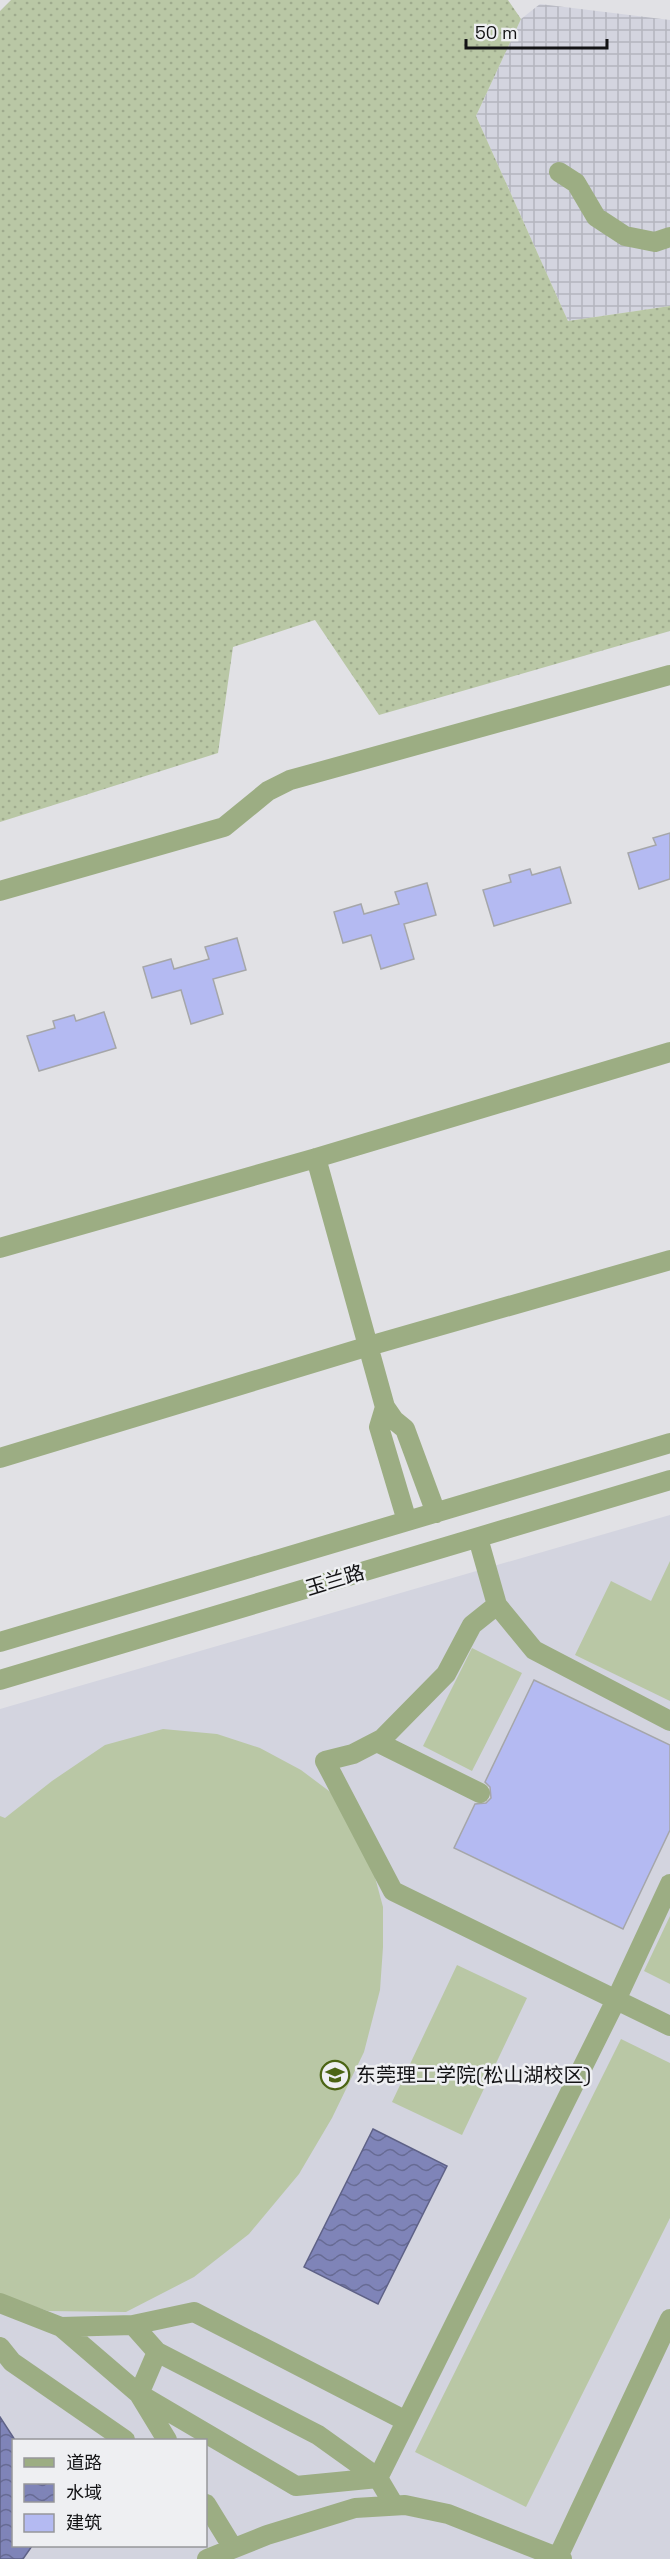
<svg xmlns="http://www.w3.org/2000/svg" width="670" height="2559" viewBox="0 0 670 2559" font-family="'Space Grotesk','Noto Sans SC',sans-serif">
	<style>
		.built { fill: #d3d4df; fill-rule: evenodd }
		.industrial { fill: url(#industrial-grid) }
		.grass { fill: url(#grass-dots) }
		.pitch { fill: #b9c7a5 }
		.water { fill: url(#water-waves); stroke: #5f6287; stroke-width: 1.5 }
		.building { fill: #b4baf2; stroke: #a5a6a9; stroke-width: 1.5 }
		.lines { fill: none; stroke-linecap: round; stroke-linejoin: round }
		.minor { stroke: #9cad83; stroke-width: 20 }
		.labels { text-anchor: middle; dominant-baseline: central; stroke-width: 5; stroke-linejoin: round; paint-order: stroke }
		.street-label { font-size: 20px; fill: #131315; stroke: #eeeff2 }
		.poi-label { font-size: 20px; fill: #131315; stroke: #eeeff2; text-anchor: start }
	</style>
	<defs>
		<pattern id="industrial-grid" width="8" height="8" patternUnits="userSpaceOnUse" patternTransform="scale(1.5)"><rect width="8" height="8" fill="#d3d4df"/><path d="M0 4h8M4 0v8" fill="none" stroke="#b4b5be"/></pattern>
		<pattern id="grass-dots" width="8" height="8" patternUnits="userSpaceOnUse" patternTransform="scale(1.5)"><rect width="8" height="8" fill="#b9c7a5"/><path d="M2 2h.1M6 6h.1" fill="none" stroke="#9eaa8d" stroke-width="1.8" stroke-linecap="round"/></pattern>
		<pattern id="water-waves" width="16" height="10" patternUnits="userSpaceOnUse" patternTransform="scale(1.5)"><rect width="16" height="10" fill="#7f84b8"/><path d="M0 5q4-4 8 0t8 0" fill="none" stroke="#676b94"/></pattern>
	</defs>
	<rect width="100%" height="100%" fill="#e1e1e5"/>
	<!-- built -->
	<path class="built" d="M670 1515V2559H0V1709ZM14 2440H206V2546H14Z"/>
	<!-- industrial -->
	<path class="industrial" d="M540 4 670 20V306L568 321 476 116 521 19Z"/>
	<!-- grass -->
	<path class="grass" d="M11 0H508L521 19 476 116 568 321 670 306V631L379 715 315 620 233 647 218 753 0 822V11Z"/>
	<!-- pitch -->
	<path class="pitch" d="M670 1561V1701L575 1655 611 1581 651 1601Z
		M472 1648 522 1673 472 1771 423 1746Z
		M163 1729 217 1734 260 1748 301 1770 337 1797 365 1840 383 1907V1947L380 1990 364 2052 332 2118 299 2174 249 2234 194 2277 126 2312 48 2311 0 2295V1816L5 1818 52 1781 105 1745Z
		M670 1916V1984L644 1971Z
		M457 1965 527 1998 462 2135 392 2102Z
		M621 2039 670 2063V2218L526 2507 415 2452Z"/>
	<!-- water -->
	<path class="water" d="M373 2129 447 2166 378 2304 304 2267Z
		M0 2417 15 2440 14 2546H32L23 2559H0Z"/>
	<!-- building -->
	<path class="building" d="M670 833V879L639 889 628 853 656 845 653 838Z
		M560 867 571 903 494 926 483 890 511 882 509 875 530 869 532 875Z
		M427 883 436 915 404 924 414 959 381 969 371 935 343 943 334 912 361 904 364 914 399 904 395 892Z
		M237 938 246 970 213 979 223 1014 191 1024 181 990 152 998 143 967 171 959 174 969 209 959 205 947Z
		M104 1012 116 1048 39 1071 27 1036 55 1028 53 1021 74 1015 76 1021Z
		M534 1680 670 1745V1830L623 1929 454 1848 475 1804 486 1803 491 1798 490 1787 485 1782Z"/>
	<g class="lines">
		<!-- minor -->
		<path class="minor" d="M559 172 576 183 596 217 625 236 655 242 670 237
			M0 891 224 827 268 791 290 780 670 675
			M316 1158 385 1407 394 1420 405 1429 436 1513
			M0 1248 316 1158 670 1052
			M385 1407 379 1427 407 1521
			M0 1458 369 1346 670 1260
			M478 1538 497 1605 472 1625 446 1674 382 1739 353 1754 325 1761 393 1891 670 2026
			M497 1605 534 1650 670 1721
			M0 1642 670 1443
			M0 1680 670 1480
			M377 1742 480 1793
			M0 2303 61 2327 133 2325 157 2352 318 2435 378 2478
			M133 2325 194 2312 406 2421
			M61 2327 139 2394 296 2486 378 2478
			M0 2347 12 2362 125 2440
			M157 2352 139 2394 167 2440
			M206 2504 233 2548
			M394 2505 378 2478 616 2000 670 1884
			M207 2559 267 2535 355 2508 405 2505 448 2514 562 2559
			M557 2559 670 2319"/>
	</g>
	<!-- icons -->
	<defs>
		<g id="university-ring" transform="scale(1.5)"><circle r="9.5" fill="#eeeff2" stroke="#4b6414" stroke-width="1.5"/><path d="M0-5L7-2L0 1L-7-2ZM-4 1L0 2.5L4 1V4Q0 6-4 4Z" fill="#4b6414"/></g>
	</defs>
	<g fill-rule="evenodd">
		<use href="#university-ring" x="335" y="2075"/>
	</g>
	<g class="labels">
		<!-- street labels -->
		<g class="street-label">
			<text transform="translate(335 1580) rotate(-17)">玉兰路</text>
		</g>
		<!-- poi labels -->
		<g class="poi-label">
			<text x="356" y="2075">东莞理工学院(松山湖校区)</text>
		</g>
	</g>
	<!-- legend -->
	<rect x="12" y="2439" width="195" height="108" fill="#eeeff2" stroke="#96979a" stroke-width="1.5"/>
	<rect x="24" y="2458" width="30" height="9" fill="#9cad83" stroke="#96979a" stroke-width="1.5"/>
	<text x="66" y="2469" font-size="18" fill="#131315">道路</text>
	<rect x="24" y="2484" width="30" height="18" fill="url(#water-waves)" stroke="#96979a" stroke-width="1.5"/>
	<text x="66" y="2499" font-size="18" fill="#131315">水域</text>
	<rect x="24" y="2514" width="30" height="18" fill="#b4baf2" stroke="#96979a" stroke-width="1.5"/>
	<text x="66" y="2529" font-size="18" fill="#131315">建筑</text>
	<!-- scale -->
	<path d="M466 39v9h141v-9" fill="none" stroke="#131315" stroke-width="3"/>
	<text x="475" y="39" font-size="18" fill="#131315" stroke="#eeeff2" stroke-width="4.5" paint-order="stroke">50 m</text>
</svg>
